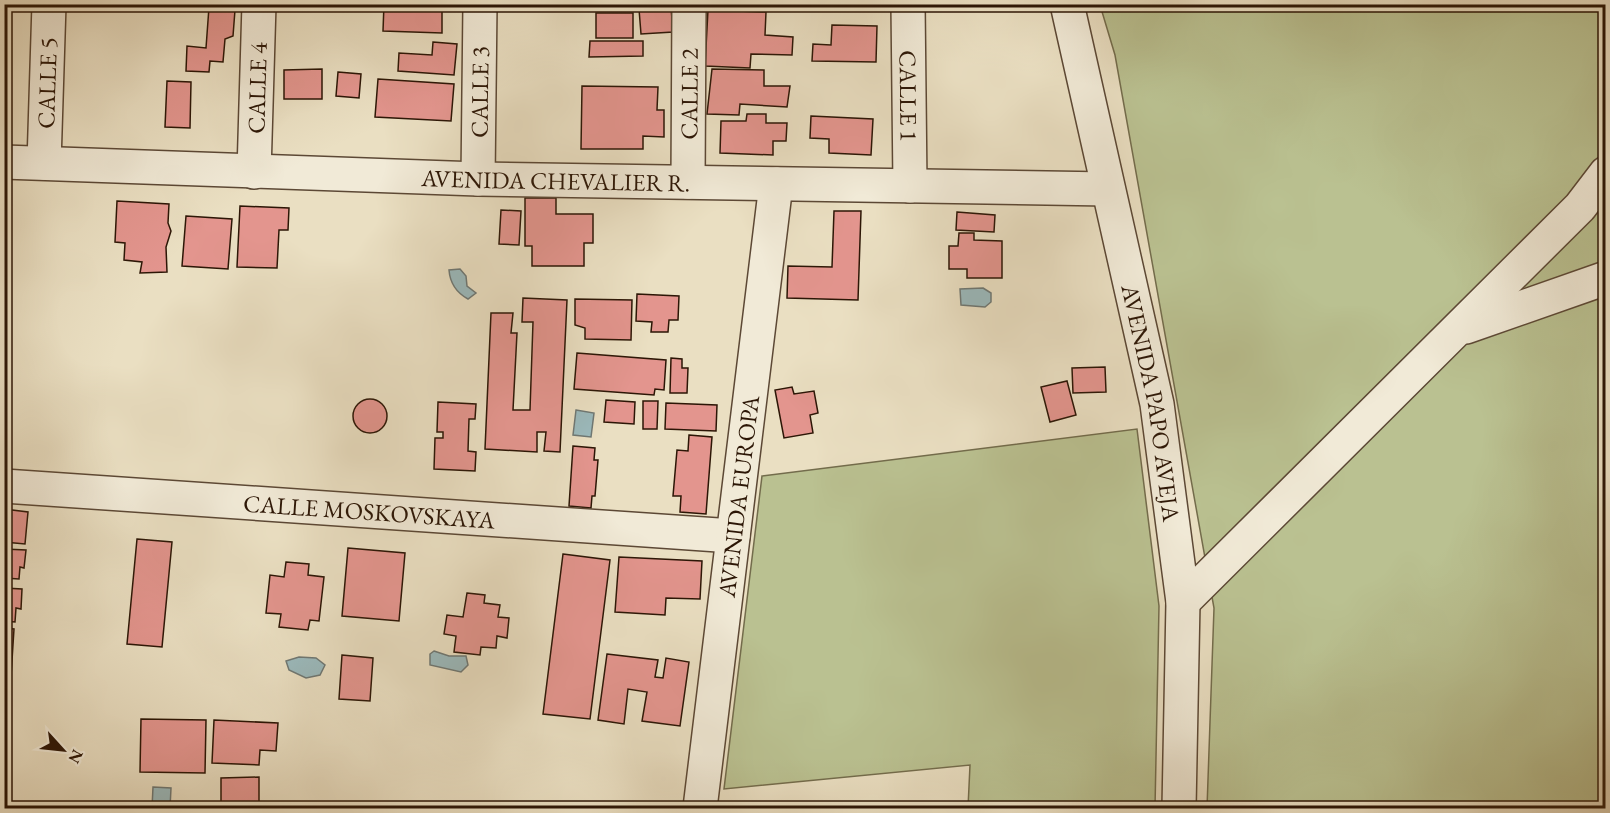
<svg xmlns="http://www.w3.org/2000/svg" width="1610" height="813" viewBox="0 0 1610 813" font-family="'EB Garamond',serif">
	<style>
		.green { fill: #bac191; stroke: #736c4c; stroke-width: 1.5 }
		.water { fill: #9bbabd; stroke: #6f7874; stroke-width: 1.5 }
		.building { fill: #e3958e; stroke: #2c1606; stroke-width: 1.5 }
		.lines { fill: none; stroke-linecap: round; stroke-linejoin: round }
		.minor-casing { stroke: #5c4835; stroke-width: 36 }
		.minor { stroke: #f1ead7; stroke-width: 33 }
		.labels { text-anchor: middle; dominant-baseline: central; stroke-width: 6; stroke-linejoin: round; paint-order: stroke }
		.street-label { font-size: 24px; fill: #2c1606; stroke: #f1ead7 }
	</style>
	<rect width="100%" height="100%" fill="#eadfc2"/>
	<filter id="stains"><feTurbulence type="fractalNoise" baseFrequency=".00333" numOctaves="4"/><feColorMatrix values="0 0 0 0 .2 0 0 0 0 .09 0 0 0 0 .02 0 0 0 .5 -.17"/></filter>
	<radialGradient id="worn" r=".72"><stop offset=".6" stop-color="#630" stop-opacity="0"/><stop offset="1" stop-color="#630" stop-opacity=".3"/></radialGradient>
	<!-- green -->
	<path class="green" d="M1100 5H1605V808H1207L1214 608 1115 55Z
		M1137 429 1159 606 1155 808H968L970 765 724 789 762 476Z"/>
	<!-- water -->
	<path class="water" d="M460 269 466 276 467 286 476 293 468 299C457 293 450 283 449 270Z
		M983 288 991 293V302L985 307 961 305 960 289Z
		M576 410 594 413 591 437 573 435Z
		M434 651 449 656H466L468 665 461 672 430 665V654Z
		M299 657 316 658 325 665 320 675 306 678 289 670 286 661Z
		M153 787 171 788 170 808H152Z"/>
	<!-- building -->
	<path class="building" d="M384 4 442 6V33L383 31Z
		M209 7 235 10 233 36 225 39 223 62 210 61 209 72 186 71 187 46 206 48Z
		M671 7 673 32 641 34 639 9Z
		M708 10 766 12 765 35 793 37 792 55 751 54 750 68 705 66Z
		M596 13H633V38H596Z
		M832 25 877 26 876 62 812 61 813 44 831 45Z
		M590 41H643V56L589 57Z
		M433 42 457 44 454 75 398 71 399 53 432 55Z
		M322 69V99H284V70Z
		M712 69 764 70V86H790L787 107 740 104 739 115 707 114Z
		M338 72 361 74 359 98 336 96Z
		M378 79 454 84 451 121 375 117Z
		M167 81 191 82 190 128 165 127Z
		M582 86 658 87 657 110H664V137L643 136V149H581Z
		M747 114H766V123H787L786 141H773V155L720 153 721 121H746Z
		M811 116 873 119 871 155 829 153V139L810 138Z
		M525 198H556V214H593V243H584V266H532V246H525Z
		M117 201 169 204 168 223 171 231 166 247 167 272 140 273 142 262 124 260 125 243 115 242Z
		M240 206 289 208 288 230H279L277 268 237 267Z
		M501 210 521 211 519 245 499 244Z
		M834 211H861L858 300 787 298 788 266 832 267Z
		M957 212 995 215 994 232 956 230Z
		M186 216 232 219 228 269 182 266Z
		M959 233H974V240L1002 241V278H967V269H949V246H958Z
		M637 294 679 296 678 320H669L668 332H651L652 322 636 321Z
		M523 298 567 300 560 452 544 451 546 432H537V452L485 449 491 313H513L511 333H517L513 410H530L533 322H522Z
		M575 299 632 300 631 340 585 339V328L575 325Z
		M577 353 666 360 664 390 655 389 654 395 574 389Z
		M671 358 682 359V368H688L687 393H670Z
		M1105 367 1106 392 1073 393 1072 368Z
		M1067 381 1076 415 1050 422 1041 387Z
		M792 387 794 394 814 391 818 413 810 415 813 433 784 438 775 390Z
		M353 416a17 17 0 1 1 34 0a17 17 0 1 1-34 0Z
		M606 400 635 402 634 424 604 422Z
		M643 401H658L657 429H643Z
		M438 402 476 404 475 419H469L468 451 476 452 475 471 434 469 435 438H443V432H437Z
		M666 403 717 405 716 431 665 429Z
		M689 435 712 437 706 514 680 512 681 496H673L677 450 688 451Z
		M573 446 595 448 594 460H598L595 496H592L591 508 569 506Z
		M4 509 28 512 25 544 4 542Z
		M137 539 172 542 162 647 127 644Z
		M348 548 405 553 399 621 342 616Z
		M4 549 26 550 24 568 20 567 19 579 4 578Z
		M563 554 610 560 590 719 543 714Z
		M619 557 702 561 700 599 666 598 665 615 615 612Z
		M286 562 309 564 308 575 324 577 319 621 310 620 308 630 279 627 281 614 266 613 270 575 284 577Z
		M4 588 22 589 21 609 16 608 15 622 4 621Z
		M467 593 485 595 484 603 500 605 498 617 509 618 507 638 497 636 496 648 481 647 480 655 454 652 456 636 444 634 447 615 463 617Z
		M4 628 14 629 11 676H4Z
		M607 654 658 660 655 677 663 678 666 658 689 662 680 726 642 721 647 692 628 689 624 724 598 720Z
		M342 655 373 658 370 701 339 699Z
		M141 719 206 720 205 773 140 772Z
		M214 720 278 723 276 751 260 750 259 765 212 763Z
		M259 777V808H221V778Z"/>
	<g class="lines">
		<!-- minor casing -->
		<g class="minor-casing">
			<g id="minor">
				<path id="s1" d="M908 4 910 186"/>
				<path id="s2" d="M1067 4 1157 404 1183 602 1179 808"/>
				<path id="s3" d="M4 162 478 179 1108 189"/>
				<path id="s4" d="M44 163 49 4"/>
				<path id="s5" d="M254 172 259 4"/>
				<path id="s6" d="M478 179 480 4"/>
				<path id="s7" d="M688 182 689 4"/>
				<path d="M1466 327 1606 278"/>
				<path id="s8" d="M4 486 733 536"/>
				<path d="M1183 602 1580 207 1606 173"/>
				<path id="s9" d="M700 808 776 184"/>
			</g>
		</g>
		<!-- minor -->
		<use href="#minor" class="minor"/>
	</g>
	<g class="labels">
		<!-- street labels -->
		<g class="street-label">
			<text stroke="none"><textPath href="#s4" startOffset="80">CALLE 5</textPath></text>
			<text stroke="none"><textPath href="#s5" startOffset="84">CALLE 4</textPath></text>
			<text stroke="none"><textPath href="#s6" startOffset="87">CALLE 3</textPath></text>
			<text stroke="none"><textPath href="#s7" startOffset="88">CALLE 2</textPath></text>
			<text stroke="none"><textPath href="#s1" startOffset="92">CALLE 1</textPath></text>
			<text stroke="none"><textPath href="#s3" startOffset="552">AVENIDA CHEVALIER R.</textPath></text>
			<text stroke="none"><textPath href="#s2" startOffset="408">AVENIDA PAPO AVEJA</textPath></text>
			<text stroke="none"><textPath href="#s9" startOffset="314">AVENIDA EUROPA</textPath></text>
			<text stroke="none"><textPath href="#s8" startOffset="366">CALLE MOSKOVSKAYA</textPath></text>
		</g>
	</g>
	<!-- margin -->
	<rect width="1610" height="813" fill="none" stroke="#eadfc2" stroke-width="24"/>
	<rect x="6" y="6" width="1598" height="801" fill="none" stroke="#2c1606" stroke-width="3"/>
	<rect x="12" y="12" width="1586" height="789" fill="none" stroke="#2c1606" stroke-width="1.5"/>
	<!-- north arrow -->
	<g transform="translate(63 750) rotate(117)" stroke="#f1ead7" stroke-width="4.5" paint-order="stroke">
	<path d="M0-4.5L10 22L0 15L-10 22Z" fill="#2c1606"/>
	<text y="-9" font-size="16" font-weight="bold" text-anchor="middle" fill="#2c1606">N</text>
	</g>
	<rect width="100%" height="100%" filter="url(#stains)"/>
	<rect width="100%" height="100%" fill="url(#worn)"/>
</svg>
